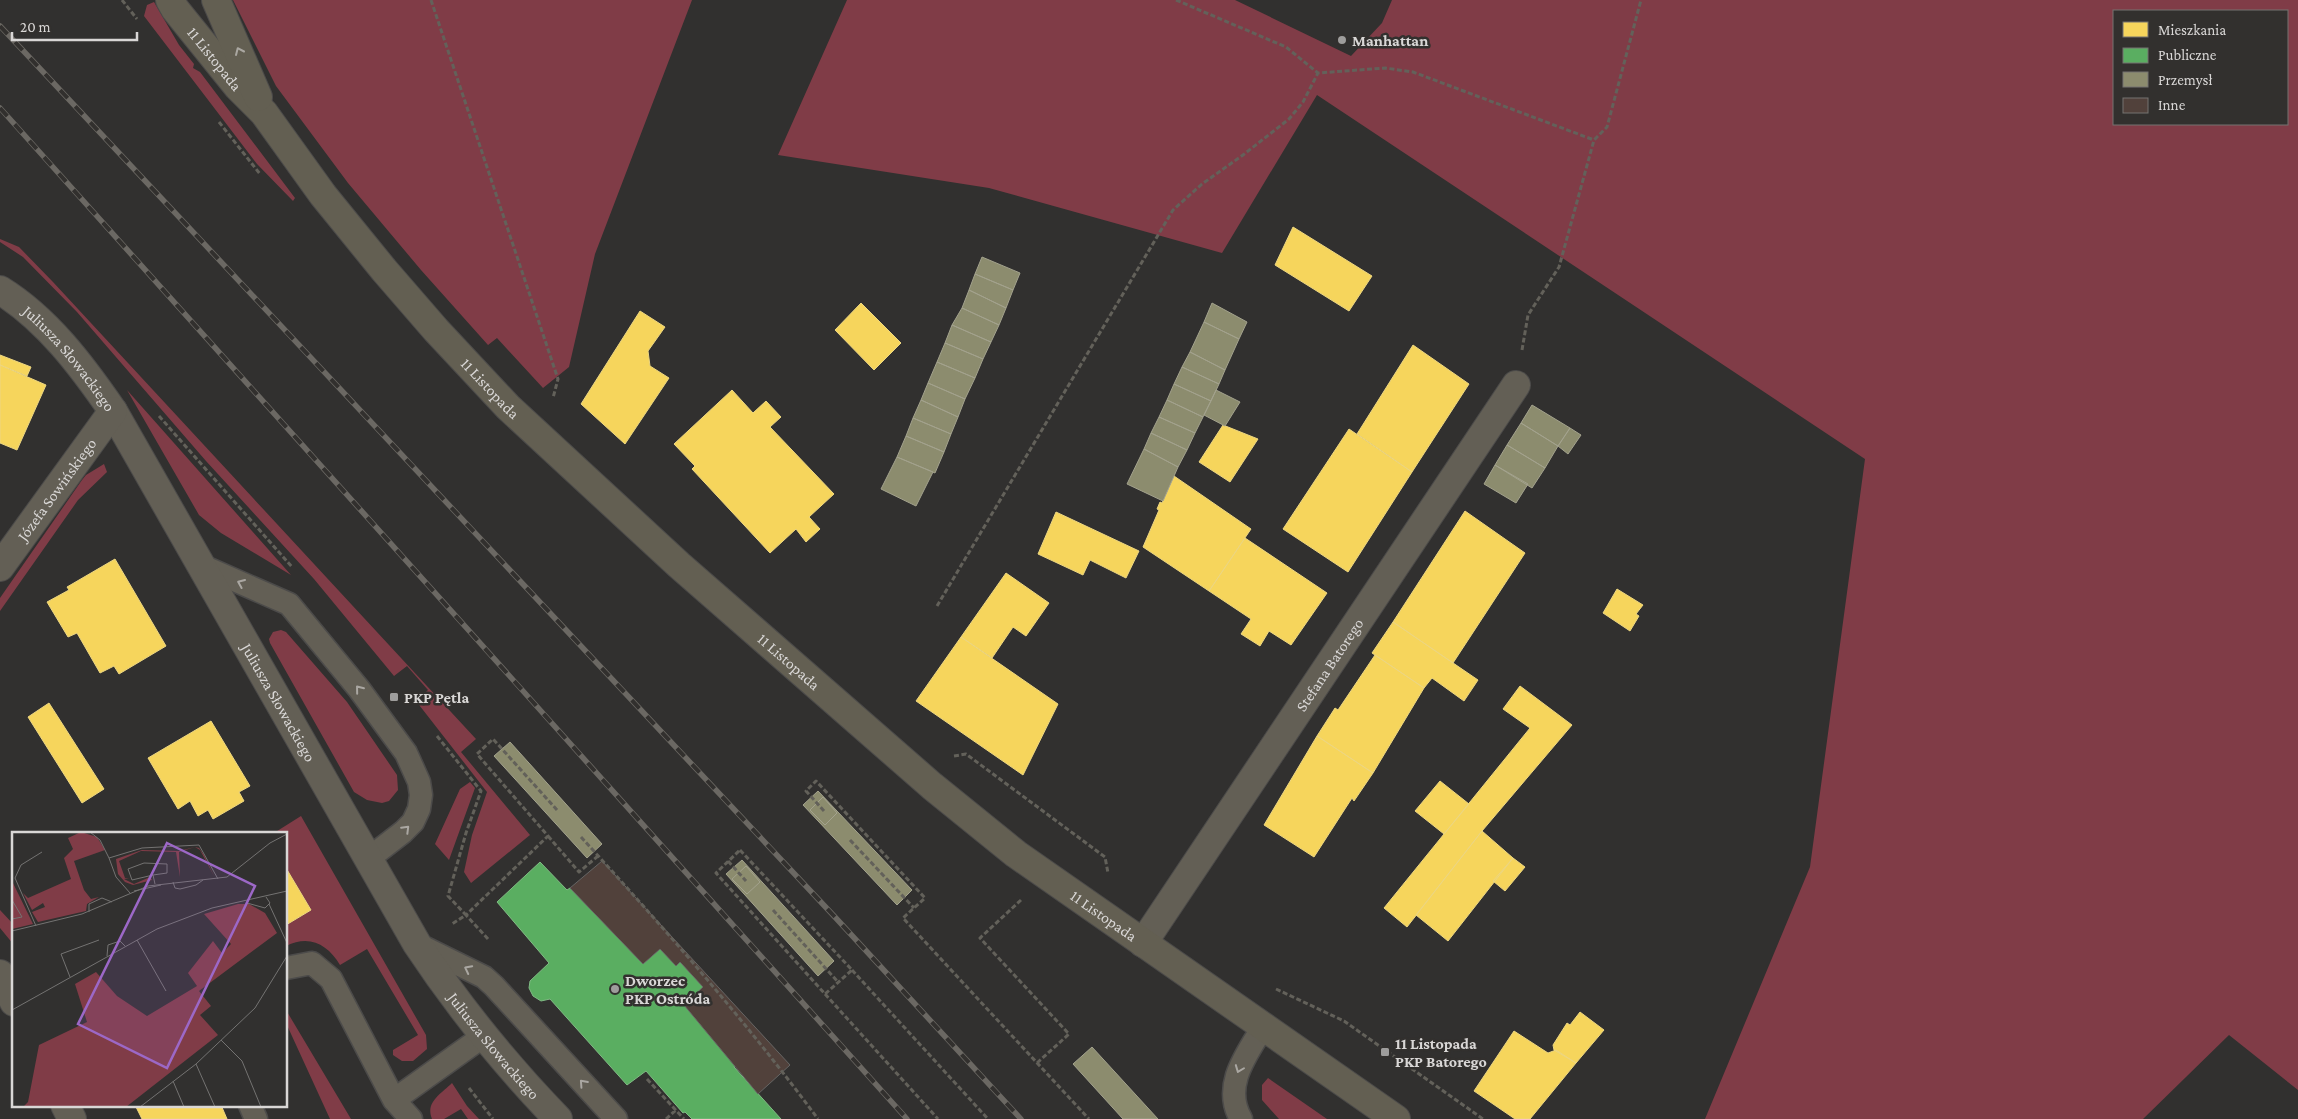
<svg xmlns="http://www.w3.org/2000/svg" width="2298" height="1119" viewBox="0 0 2298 1119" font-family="'Crimson Pro',serif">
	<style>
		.green { fill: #803c47; fill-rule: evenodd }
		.homes { fill: #f6d55c; stroke: #edd681 }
		.public { fill: #5aae61; stroke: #80ba84 }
		.industry { fill: #8c8c6e; stroke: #a3a28d }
		.building { fill: #51413b; stroke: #666564 }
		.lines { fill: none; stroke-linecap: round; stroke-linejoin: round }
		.lane-casing { stroke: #4c4b4a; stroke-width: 25 }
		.street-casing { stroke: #4c4b4a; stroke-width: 30 }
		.secondary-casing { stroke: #4c4b4a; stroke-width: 30 }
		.path { stroke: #63615a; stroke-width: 3; stroke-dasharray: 5 2.5; stroke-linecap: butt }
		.lane { stroke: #635f55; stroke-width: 22 }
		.street { stroke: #635f55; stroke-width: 28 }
		.secondary { stroke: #635f52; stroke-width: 28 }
		.rail-casing { stroke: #6b6863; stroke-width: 5.5 }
		.rail { stroke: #32302e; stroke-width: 4; stroke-dasharray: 11; stroke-linecap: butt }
		.oneway { stroke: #aaa7a1 }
		.oneway2 { stroke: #aaa7a2 }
		.poi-dot { fill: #9e9d9c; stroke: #32302e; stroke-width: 2 }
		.labels { text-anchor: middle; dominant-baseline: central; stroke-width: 5; stroke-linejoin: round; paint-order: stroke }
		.poi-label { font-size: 16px; font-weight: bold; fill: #d9d7d6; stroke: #32302e; text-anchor: start }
		.street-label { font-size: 16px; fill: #d9d7d6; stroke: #32302e }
		.inset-road { fill: none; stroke: #747372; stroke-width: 1 }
		.view { fill: #9c68c7; fill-opacity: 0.15; stroke: #9c68c7; stroke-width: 2.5 }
		.inset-edge { fill: none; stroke: #d9d7d6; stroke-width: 2.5 }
	</style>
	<rect width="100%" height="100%" fill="#31302f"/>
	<!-- green -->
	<path class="green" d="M233 0H692L595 254 569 367 543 388 497 338 488 345 421 270 348 183 276 86Z
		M847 0H1235L1351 56 1382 23 1392 0H2298V1090L2229 1035 2143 1119H1705L1810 867 1865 459 1317 95 1222 253 989 188 778 155ZM2114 11H2287V124H2114Z
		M154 2 179 45 194 64 193 68 200 72 295 198 293 201 257 164 144 16 147 5Z
		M0 239 19 247 53 282 476 739 461 752 530 835 471 883 464 872 472 835 487 792 416 701 428 690 407 666 394 676 314 579 206 461 77 312 23 257 0 242Z
		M127 390 291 575 221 533 199 515Z
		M104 464 107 472 78 500 0 611V598L82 480 86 475Z
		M281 630 286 632 347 702 397 775 398 790 389 801 382 803 367 800 354 792 270 643 269 639 273 632Z
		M470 782 475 788 449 860 435 844 460 789Z
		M301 816 426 1035 427 1049 413 1061H402L393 1055V1050L418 1035 367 949 340 965C328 945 310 934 286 946V925L311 910 286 868V833H274Z
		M0 910 14 925V945L0 928Z
		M286 1010 351 1119H330L286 1023Z
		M1268 1078 1327 1119H1279L1262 1100V1085Z
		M452 1083 467 1106 479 1119H468L461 1109 444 1119H432C425 1102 441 1094 452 1083Z"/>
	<!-- homes -->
	<path class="homes" d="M1293 227 1372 276 1349 311 1275 265Z
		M861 303 901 343 874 370 835 330Z
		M640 311 665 327 648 351 650 366 669 378 625 444 581 404Z
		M1413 345 1469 384 1412 472 1357 434Z
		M0 355 31 367 27 376 0 365Z
		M0 365 46 385 17 450 0 443Z
		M732 390 753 413 766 401 781 417 770 427 834 494 809 517 820 529 806 542 796 529 770 553 692 469 695 466 674 444Z
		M1223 425 1258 439 1230 482 1199 462Z
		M1349 429 1412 472 1348 572 1283 529Z
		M1174 476 1251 529 1209 591 1143 547 1159 510 1157 509 1160 502 1162 503Z
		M1465 511 1525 553 1453 663 1393 622Z
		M1056 512 1139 551 1126 578 1090 560 1083 575 1038 554Z
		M1245 538 1327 593 1291 645 1269 631 1260 646 1241 634 1251 619 1209 591Z
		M115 559 166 646 119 674 114 666 100 673 77 633 68 637 47 602 69 590 67 587Z
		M1006 573 1049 603 1026 636 1013 627 992 658 961 637Z
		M1617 589 1643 605 1636 614 1639 616 1630 631 1603 613Z
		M1393 622 1478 680 1464 701 1432 678 1424 688 1372 653Z
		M961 637 1058 704 1023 775 916 701Z
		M1375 655 1424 688 1373 773 1317 736 1335 708 1338 710Z
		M1520 686 1572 725 1482 831 1407 927 1384 908 1530 728 1503 709Z
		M49 703 104 789 82 803 28 717Z
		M211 721 250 786 239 792 244 801 213 819 208 810 198 816 190 801 178 809 148 758Z
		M1317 736 1373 773 1354 801 1352 798 1314 857 1264 825Z
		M1440 781 1469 804 1444 834 1415 811Z
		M1482 831 1513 858 1448 941 1416 915Z
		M1513 858 1525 867 1505 891 1493 881Z
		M286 868 311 910 286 925Z
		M1580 1012 1604 1030 1576 1063 1554 1050 1553 1045 1567 1023 1570 1025Z
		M1514 1031 1548 1053 1556 1050 1576 1063 1530 1119H1515L1474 1091Z
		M135 1105H221L227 1119H142Z"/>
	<!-- public -->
	<path class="public" d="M540 862 567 890 570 888 643 964 660 949 676 966 680 962 681 963 703 987 684 1005 735 1065 734 1067 781 1119H692L685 1112 683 1113 646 1071 627 1085 550 999 541 1001 533 996 529 988 530 981 549 963 497 902Z"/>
	<!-- industry -->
	<path class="industry" d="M982 257 1020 273 1013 290 975 274Z
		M975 274 1013 290 1006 308 969 290Z
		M969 290 1006 308 999 325 962 308Z
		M1212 303 1247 322 1239 339 1204 322Z
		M962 308 999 325 991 342 952 325Z
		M1204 322 1239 339 1225 370 1190 352Z
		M952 325 991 342 983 359 945 343Z
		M945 343 983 359 975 378 937 362Z
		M1190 352 1225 370 1219 384 1182 367Z
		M937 362 975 378 965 399 928 383Z
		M1182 367 1219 384 1211 401 1174 384Z
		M928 383 965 399 958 417 921 400Z
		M1174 384 1211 401 1203 417 1167 400Z
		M1216 390 1240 402 1225 426 1204 415Z
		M921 400 958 417 951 434 913 418Z
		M1167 400 1203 417 1195 433 1159 417Z
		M1532 405 1570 428 1558 446 1521 423Z
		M1159 417 1195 433 1187 450 1151 433Z
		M913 418 951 434 944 452 906 436Z
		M1521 423 1558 446 1545 468 1507 445Z
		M1570 428 1581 435 1568 454 1558 446Z
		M1151 433 1187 450 1178 467 1144 449Z
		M906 436 944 452 935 473 897 457Z
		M1507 445 1545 468 1532 488 1495 465Z
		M1144 449 1178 467 1163 501 1127 484Z
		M897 457 933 472 916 506 881 489Z
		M1495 465 1528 484 1516 503 1484 484Z
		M510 742 602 844 587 858 494 756Z
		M818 791 912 890 897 905 803 805Z
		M823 797 837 813 825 825 810 810Z
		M742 860 834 961 818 976 726 874Z
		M746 866 760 882 747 894 732 879Z
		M1092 1047 1158 1119H1123L1073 1064Z"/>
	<!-- building -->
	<path class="building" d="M602 861 790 1065 758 1094 684 1005 703 987 681 963 680 962 676 966 660 949 643 964 570 888Z"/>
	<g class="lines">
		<!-- lane casing -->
		<g class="lane-casing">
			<path id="lane" d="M200 565 289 604 359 689 406 753 419 782 421 795 419 809 413 822 403 832 368 859
				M417 944 484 977 494 986 616 1119
				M286 968 312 963 331 979 394 1100 411 1119
				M394 1100 485 1035
				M250 1105 256 1119
				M1241 1119C1222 1086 1246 1055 1263 1027"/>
		</g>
		<!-- street casing -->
		<g class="street-casing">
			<g id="street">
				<path id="s1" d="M0 290C47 319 82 366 113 411L417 944C458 1006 506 1065 558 1119"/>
				<path id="s2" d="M0 567 113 411"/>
				<path id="s3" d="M1143 943 1516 385"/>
				<path d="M0 974 14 1002"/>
				<path d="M65 1105 72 1119"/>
			</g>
		</g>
		<!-- secondary casing -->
		<g class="secondary-casing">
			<g id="secondary">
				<path id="s4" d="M170 0 175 9 238 87 264 113 323 195 384 270 436 330 508 407 679 565 932 786 1016 854 1396 1119"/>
				<path d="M216 0 258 97"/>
			</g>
		</g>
		<!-- path -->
		<path class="path" d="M122 0 137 19
			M431 0 558 379 553 398
			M1176 0 1286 47 1318 73 1385 68 1413 72 1594 140
			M219 122 260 174
			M1522 350 1528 315 1559 267 1594 140 1607 127 1641 0
			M159 416 292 567
			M937 606 1173 210 1202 184 1243 155 1289 119 1303 102 1318 73
			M437 736 481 791 466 833 448 896 466 915 452 924
			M954 756 966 754 1105 857 1108 873
			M824 811 806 791 816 781 925 898 903 918 1089 1119
			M548 836 579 872 598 856
			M581 837C664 928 745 1020 818 1119
			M850 840 914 908
			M740 850 852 970 825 994 716 873Z
			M728 861 746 881
			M1021 900 980 938 1069 1034 1037 1063
			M773 910 838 982
			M488 939 466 915 548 836 477 754 493 739 557 810
			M852 970 988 1119
			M1276 989 1344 1021 1483 1119
			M825 994 938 1119
			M647 1079 684 1119
			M469 1088 493 1119
			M666 1119 676 1110"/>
		<!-- lane -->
		<use href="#lane" class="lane"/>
		<!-- street -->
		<use href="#street" class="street"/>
		<!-- secondary -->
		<use href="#secondary" class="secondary"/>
		<!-- rail casing -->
		<g class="rail-casing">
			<path id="rail" d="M0 26 834 916 1021 1119
				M0 108 907 1119"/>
		</g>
		<!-- rail -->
		<use href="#rail" class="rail"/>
	</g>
	<!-- one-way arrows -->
	<defs><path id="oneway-chevron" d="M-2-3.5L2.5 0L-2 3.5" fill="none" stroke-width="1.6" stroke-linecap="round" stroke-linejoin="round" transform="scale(1.25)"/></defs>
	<use class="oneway" href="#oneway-chevron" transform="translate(239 51) rotate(-114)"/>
	<g class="oneway2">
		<use href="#oneway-chevron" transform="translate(241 583) rotate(-157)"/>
		<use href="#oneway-chevron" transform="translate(359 689) rotate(-129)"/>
		<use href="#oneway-chevron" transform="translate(406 829) rotate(-45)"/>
		<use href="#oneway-chevron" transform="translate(468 969) rotate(-153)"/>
		<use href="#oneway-chevron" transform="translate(1239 1069) rotate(111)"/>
		<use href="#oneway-chevron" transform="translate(583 1083) rotate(-132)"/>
	</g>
	<!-- markers -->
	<g class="poi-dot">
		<circle cx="1342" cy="40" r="5"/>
		<rect x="389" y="692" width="10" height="10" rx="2.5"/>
		<circle cx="615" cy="989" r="5"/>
		<rect x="1380" y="1047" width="10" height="10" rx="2.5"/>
	</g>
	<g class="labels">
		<!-- poi labels -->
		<g class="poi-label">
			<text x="1352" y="40">Manhattan</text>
			<text x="404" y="697">PKP Pętla</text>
			<text x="625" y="980">Dworzec<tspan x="625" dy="18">PKP Ostróda</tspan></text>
			<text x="1395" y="1043">11 Listopada<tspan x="1395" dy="18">PKP Batorego</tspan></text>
		</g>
		<!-- street labels -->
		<g class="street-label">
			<text stroke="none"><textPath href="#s4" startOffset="74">11 Listopada</textPath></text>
			<text stroke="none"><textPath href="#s1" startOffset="98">Juliusza Słowackiego</textPath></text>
			<text stroke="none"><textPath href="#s4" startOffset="504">11 Listopada</textPath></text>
			<text stroke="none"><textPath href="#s2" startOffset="96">Józefa Sowińskiego</textPath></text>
			<text stroke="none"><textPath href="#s4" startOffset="909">11 Listopada</textPath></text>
			<text stroke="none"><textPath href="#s3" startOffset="335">Stefana Batorego</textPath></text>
			<text stroke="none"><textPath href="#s1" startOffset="502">Juliusza Słowackiego</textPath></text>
			<text stroke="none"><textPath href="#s4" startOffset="1314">11 Listopada</textPath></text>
			<text stroke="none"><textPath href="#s1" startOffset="908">Juliusza Słowackiego</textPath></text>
		</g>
	</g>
	<!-- overview -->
	<g transform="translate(12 832)">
		<rect width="275" height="275" fill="#31302f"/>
		<path d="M69 0 85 5 93 18 62 29 72 58 79 67 87 65 75 72 74 79 26 90 20 80 33 75 31 71 20 78 11 61 16 66 59 47 52 26 61 17 56 6ZM183 15 187 16 192 23 202 44 188 18 183 15 167 20 168 45 164 20 129 19 107 29 113 46H117L112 47 122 52 138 45 140 48 121 53 113 50 106 42 104 27 130 18 167 19ZM0 49 21 92 0 97ZM226 72H237L253 81 265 101 187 159 199 174 188 183 206 203 114 275H11L16 270 27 213 75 190 63 152 84 140 105 164 135 184 185 154 176 141 201 109 210 121 219 112 192 82Z" fill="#803c47"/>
		<path class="inset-road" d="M78 0 88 8 97 26M141 43 120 48 116 37 132 31 155 32V41L141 43 143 52M161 50 163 56 168 57 184 53 191 48M122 59 149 53M118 61 104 45 97 26 130 16 187 13 206 47M0 68 10 85 0 87M235 71 253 76 258 71 254 65M257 72 275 111M77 80V72L90 66 100 70M24 94 3 46 9 33 30 20M0 99 70 82 136 54 215 45 258 11 275 2M125 108 154 159M95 124 96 113 108 109 113 114M58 145 49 122 87 108M0 178 145 97 200 76 275 59M209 208 230 229 249 275M184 232 203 275M161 249 172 275M128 275 184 232 243 176 275 124"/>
		<path class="view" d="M155 11 243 54 155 236 66 192Z"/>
		<rect width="275" height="275" class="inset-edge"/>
	</g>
	<!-- legend -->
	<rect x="2113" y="10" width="175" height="115" fill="#32302e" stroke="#757371"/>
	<rect x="2123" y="22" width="25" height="15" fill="#f6d55c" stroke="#757371"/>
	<text x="2158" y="35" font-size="15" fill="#d9d7d6">Mieszkania</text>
	<rect x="2123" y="48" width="25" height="15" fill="#5aae61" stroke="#757371"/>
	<text x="2158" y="60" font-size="15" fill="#d9d7d6">Publiczne</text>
	<rect x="2123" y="72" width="25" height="15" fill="#8c8c6e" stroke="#757371"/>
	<text x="2158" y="85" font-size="15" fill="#d9d7d6">Przemysł</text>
	<rect x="2123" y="98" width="25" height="15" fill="#51413b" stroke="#757371"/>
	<text x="2158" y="110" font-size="15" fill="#d9d7d6">Inne</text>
	<!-- scale -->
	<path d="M12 32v8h125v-8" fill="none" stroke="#d9d7d6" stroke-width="2.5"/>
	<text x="20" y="32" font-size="15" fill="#d9d7d6" stroke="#32302e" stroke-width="4" paint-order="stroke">20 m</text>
</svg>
